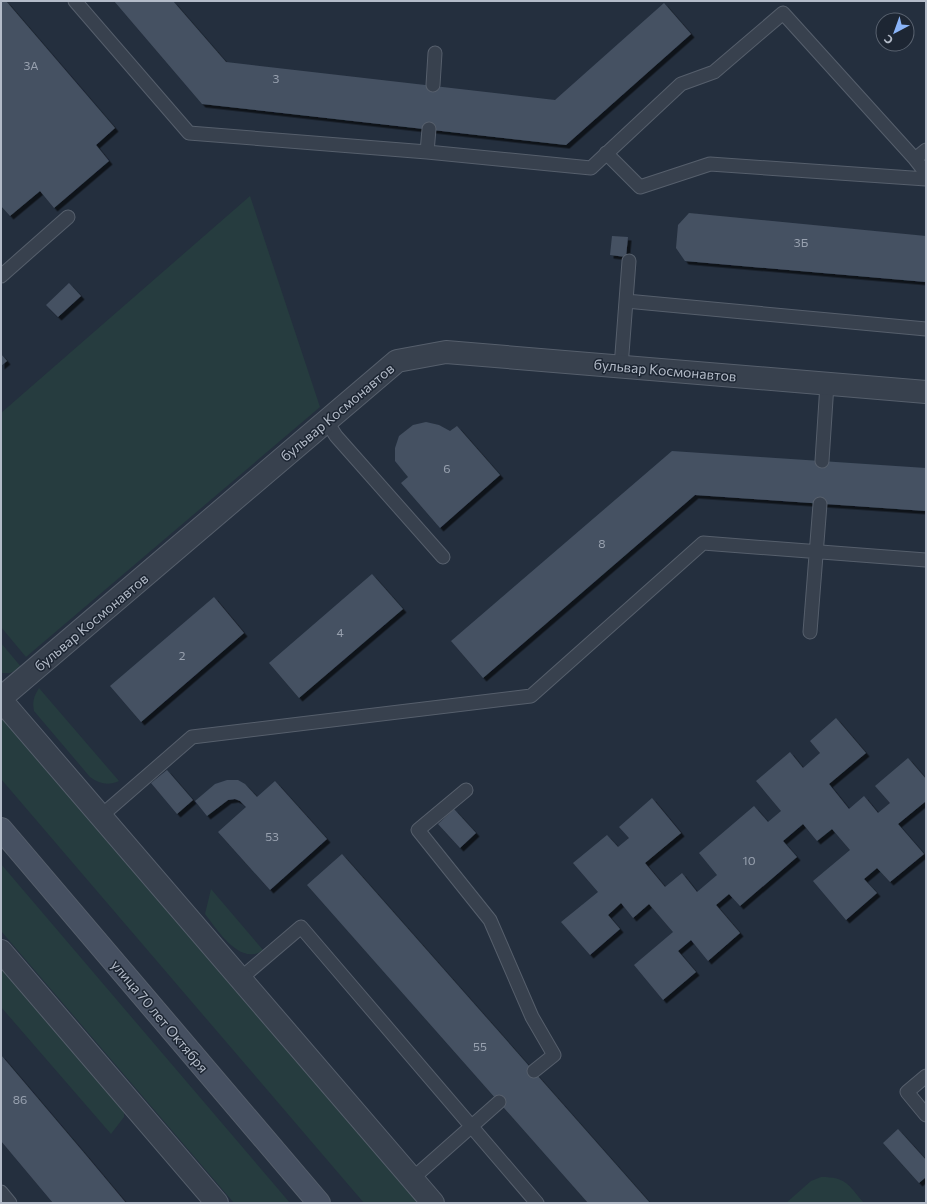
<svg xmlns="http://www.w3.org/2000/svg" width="927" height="1204" viewBox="0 0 927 1204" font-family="Commissioner,sans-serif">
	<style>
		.green { fill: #263c3f }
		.building { fill: #455162; filter: url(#shadow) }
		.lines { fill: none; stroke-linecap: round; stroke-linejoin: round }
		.service-casing { stroke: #565f6c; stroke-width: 15 }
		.minor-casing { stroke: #565f6c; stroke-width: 24 }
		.secondary-casing { stroke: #565f6c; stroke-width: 24 }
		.service { stroke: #38414e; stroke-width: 13 }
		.minor { stroke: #38414e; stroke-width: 22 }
		.secondary { stroke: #465061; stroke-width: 22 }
		.labels { text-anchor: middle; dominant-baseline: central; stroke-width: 3; stroke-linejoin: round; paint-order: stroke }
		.number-label { font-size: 12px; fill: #98a1af }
		.street-label { font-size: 14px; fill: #b4bcc9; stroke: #1d2633 }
	</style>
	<defs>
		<filter id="shadow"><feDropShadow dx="3.5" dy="3.5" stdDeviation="0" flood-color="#0009"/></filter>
	</defs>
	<rect width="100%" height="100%" fill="#242f3e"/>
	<!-- green -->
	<path class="green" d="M250 196 320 407 26 657 1 627V413Z
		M1 643 22 668 10 673H1Z
		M39 688 119 781C108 786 100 784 90 777L34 711C32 701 34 696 39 688Z
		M1 712 420 1203H364L1 779Z
		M1 864 290 1203H234L1 931Z
		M211 889 263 950C260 952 257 954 254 954 234 957 216 928 205 914Z
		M1 967 124 1111V1117L111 1134 1 1007Z
		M821 1177C847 1177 848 1185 864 1203H786L811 1181Z"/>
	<!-- building -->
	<path class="building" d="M1 1H6L115 128 96 145 109 161 54 208 40 191 10 216 1 206Z
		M114 1H173L226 62 555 100 664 3 691 34 566 145 202 104Z
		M689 213 926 236V282L685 261 676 248 678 225Z
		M612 236 628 237 626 257 610 255Z
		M69 283 81 296 58 317 46 305Z
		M1 354 7 361 1 366Z
		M426 422 439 425 450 431 457 426 500 475 440 528 401 483 408 477 395 461V448L399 436 413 425Z
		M672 451 926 468V511L695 495 483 678 451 641Z
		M372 574 403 609 299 698 269 663Z
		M214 597 244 633 141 722 110 686Z
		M836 718 866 753 829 784 849 809 864 796 878 813 890 803 875 786 908 758 926 779V801L898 824 924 854 890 882 877 868 864 879 877 893 846 920 813 881 850 850 832 829 817 841 803 824 783 841 797 857 740 906 729 894 716 905 740 933 708 961 691 940 678 951 696 972 663 1000 634 965 673 932 649 904 633 918 621 903 608 915 620 929 590 955 561 922 598 892 573 863 607 835 618 847 629 838 619 827 652 798 681 833 645 863 665 887 682 873 697 892 717 875 699 853 754 806 768 822 781 811 756 781 790 752 803 768 820 753 810 741Z
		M167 770 193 800 177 814 151 783Z
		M227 780H238L245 784 257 797 275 781 327 839 270 890 218 832 246 807 240 801 235 799 228 800 207 816 195 801 215 784Z
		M454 809 476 833 460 848 438 824Z
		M342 854 650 1203H588L307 885Z
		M1 1055 85 1154 126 1203H53L1 1141Z
		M898 1129 926 1160V1177L919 1183 883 1143Z"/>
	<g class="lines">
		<!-- service casing -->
		<g class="service-casing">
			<path id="service" d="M75 1 189 133 427 152 591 168 681 84 714 72 783 13 915 159 926 173
				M433 85 435 53
				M427 152 429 129
				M606 153 640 187 710 164 926 179
				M915 159 926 150
				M1 276 68 217
				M626 301 926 329
				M621 367 629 261
				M327 422 336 436 443 557
				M822 461 827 384
				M810 632 820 504
				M466 790 418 830 490 920 532 1017 554 1055 534 1071
				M101 816 192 737 531 696 703 543 926 560
				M240 979 301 927 537 1203
				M926 1076 907 1092 926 1115
				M412 1179 499 1102
				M1 1192 10 1203"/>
		</g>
		<!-- minor casing -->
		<g class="minor-casing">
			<path id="minor" d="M1 698 397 361 446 352 926 392
				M1 700 433 1203
				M1 951 217 1203"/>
		</g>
		<!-- secondary casing -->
		<g class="secondary-casing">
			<path id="secondary" d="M1 829 319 1203"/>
		</g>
		<!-- service -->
		<use href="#service" class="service"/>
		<!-- minor -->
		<use href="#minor" class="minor"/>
		<!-- secondary -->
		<use href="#secondary" class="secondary"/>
	</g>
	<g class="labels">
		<!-- number labels -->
		<g class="number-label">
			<text x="31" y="65">3А</text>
			<text x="276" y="78">3</text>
			<text x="801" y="242">3Б</text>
			<text x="447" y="468">6</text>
			<text x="602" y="543">8</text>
			<text x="340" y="632">4</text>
			<text x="182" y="655">2</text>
			<text x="272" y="836">53</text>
			<text x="749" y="860">10</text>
			<text x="480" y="1046">55</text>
			<text x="20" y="1099">86</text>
		</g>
		<!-- street labels -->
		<g class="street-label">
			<text transform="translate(665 370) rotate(5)">бульвар Космонавтов</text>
			<text transform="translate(337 412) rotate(-40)">бульвар Космонавтов</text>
			<text transform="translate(91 622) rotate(-40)">бульвар Космонавтов</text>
			<text transform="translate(160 1016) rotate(50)">улица 70 лет Октября</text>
		</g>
	</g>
	<!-- border -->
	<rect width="927" height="1204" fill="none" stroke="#b4bcc9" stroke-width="4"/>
	<!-- north arrow -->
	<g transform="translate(895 32) rotate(221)"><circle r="19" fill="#1d2633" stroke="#59626f"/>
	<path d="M0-3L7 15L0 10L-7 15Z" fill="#8ab4f8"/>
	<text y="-6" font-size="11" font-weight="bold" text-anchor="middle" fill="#b4bcc9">С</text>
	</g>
</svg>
